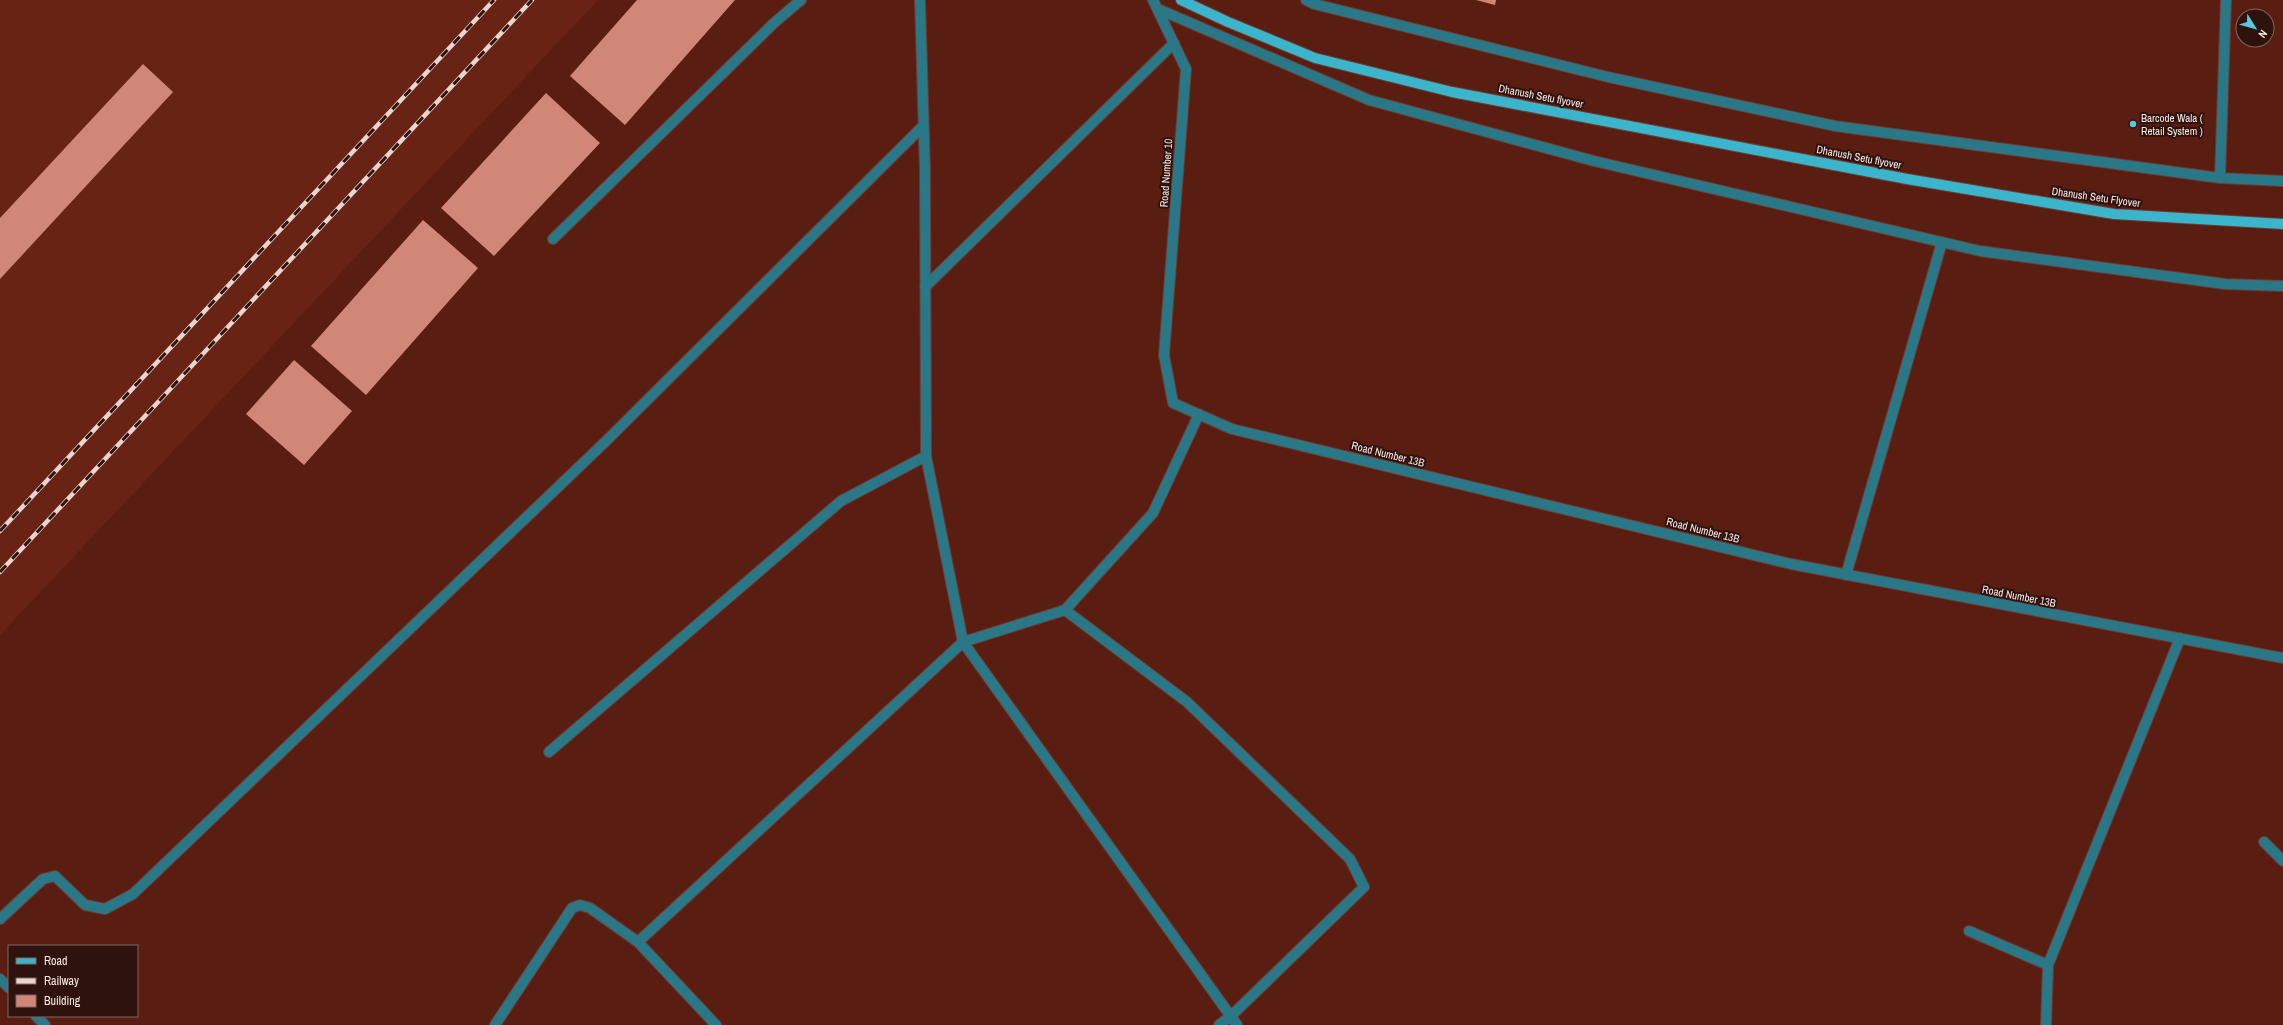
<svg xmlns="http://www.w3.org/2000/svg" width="2283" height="1025" viewBox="0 0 2283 1025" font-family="'Archivo Narrow',sans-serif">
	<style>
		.built { fill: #692315 }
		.building { fill: #d08778 }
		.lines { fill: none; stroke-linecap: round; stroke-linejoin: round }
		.minor-casing { stroke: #703a2f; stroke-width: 12 }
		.major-casing { stroke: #703a2f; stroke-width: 12 }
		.minor { stroke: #2a7887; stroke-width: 10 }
		.major { stroke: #3ab5cc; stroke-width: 10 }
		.rail-casing { stroke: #e9d5d0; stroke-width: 4.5 }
		.rail { stroke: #2e120d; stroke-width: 3; stroke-dasharray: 9; stroke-linecap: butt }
		.poi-dot { fill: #56c9e0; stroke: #2e120d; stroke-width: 1.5 }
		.labels { text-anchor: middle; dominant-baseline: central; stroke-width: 4; stroke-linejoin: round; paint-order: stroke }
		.street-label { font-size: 11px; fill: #f9e9e5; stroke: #2e120d }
		.poi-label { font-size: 11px; fill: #f9e9e5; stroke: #2e120d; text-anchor: start }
	</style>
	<rect width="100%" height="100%" fill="#5a1d11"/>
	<!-- built -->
	<path class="built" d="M0 0H598L0 635Z"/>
	<!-- building -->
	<path class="building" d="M637 0H735L625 125 570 76Z
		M1476 0H1496L1495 5Z
		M143 64 173 92 0 279V218Z
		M546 93 600 143 494 256 441 208Z
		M423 220 478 268 366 395 311 346Z
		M294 360 352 411 304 465 246 414Z"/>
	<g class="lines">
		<!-- minor casing -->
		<g class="minor-casing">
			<path id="minor" d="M920 0 925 170 926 456 963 642 1237 1025
				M1153 0 1186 69 1164 355 1173 403 1232 429 1791 564 2283 658
				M1306 0 1314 4 1608 77 1835 126 2220 178 2283 181
				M1158 9 1369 100 1594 161 1980 251 2225 284 2283 286
				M2220 178 2226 0
				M553 239 774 23 801 0
				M925 287 1174 43
				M1846 575 1942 242
				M1065 610 1153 513 1199 414
				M549 752 841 501 926 456
				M2264 842 2283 861
				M0 919 43 879 55 876 85 905 105 909 133 894 605 442 922 127
				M1969 931 2048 965
				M0 979 9 988
				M36 1016 45 1025
				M495 1025 572 908 580 905 590 908 638 942
				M716 1025 638 942 963 642 1065 610 1187 702 1350 859 1364 887 1231 1016 1219 1025
				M2046 1025 2048 965 2180 638"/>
		</g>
		<!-- major casing -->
		<g class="major-casing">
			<path id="major" d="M1181 0 1228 22 1315 58 1452 92 1907 179 2114 214 2283 224"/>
		</g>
		<!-- minor -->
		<use href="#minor" class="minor"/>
		<!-- major -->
		<use href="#major" class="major"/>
		<!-- rail casing -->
		<g class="rail-casing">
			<path id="rail" d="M0 531 494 0
				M0 572 532 0"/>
		</g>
		<!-- rail -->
		<use href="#rail" class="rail"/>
	</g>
	<!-- markers -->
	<circle class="poi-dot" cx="2133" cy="124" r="4"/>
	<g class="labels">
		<!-- street labels -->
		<g class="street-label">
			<text transform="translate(1541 96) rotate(11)">Dhanush Setu flyover</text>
			<text transform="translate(1859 157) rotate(11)">Dhanush Setu flyover</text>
			<text transform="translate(1166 173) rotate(-86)">Road Number 10</text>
			<text transform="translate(2096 197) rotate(8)">Dhanush Setu Flyover</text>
			<text transform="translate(1388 454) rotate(14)">Road Number 13B</text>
			<text transform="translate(1703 530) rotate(14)">Road Number 13B</text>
			<text transform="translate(2019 596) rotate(11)">Road Number 13B</text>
		</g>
		<!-- poi labels -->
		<g class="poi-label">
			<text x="2141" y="118">Barcode Wala (<tspan x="2141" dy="13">Retail System )</tspan></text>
		</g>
	</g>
	<!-- legend -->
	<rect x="8" y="945" width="130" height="72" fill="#2e120d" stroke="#7f6863"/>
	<rect x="16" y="958" width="20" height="6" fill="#3ab5cc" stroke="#7f6863"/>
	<text x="44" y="965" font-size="12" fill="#f9e9e5">Road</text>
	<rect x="16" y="978" width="20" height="6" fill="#e9d5d0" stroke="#7f6863"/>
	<text x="44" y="985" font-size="12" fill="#f9e9e5">Railway</text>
	<rect x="16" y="995" width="20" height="12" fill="#d08778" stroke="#7f6863"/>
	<text x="44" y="1005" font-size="12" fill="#f9e9e5">Building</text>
	<!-- north arrow -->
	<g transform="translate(2255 28) rotate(127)"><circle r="19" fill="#2e120d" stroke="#7f6863"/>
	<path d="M0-3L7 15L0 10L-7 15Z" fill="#56c9e0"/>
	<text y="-6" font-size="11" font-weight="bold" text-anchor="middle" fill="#f9e9e5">N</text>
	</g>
</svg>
